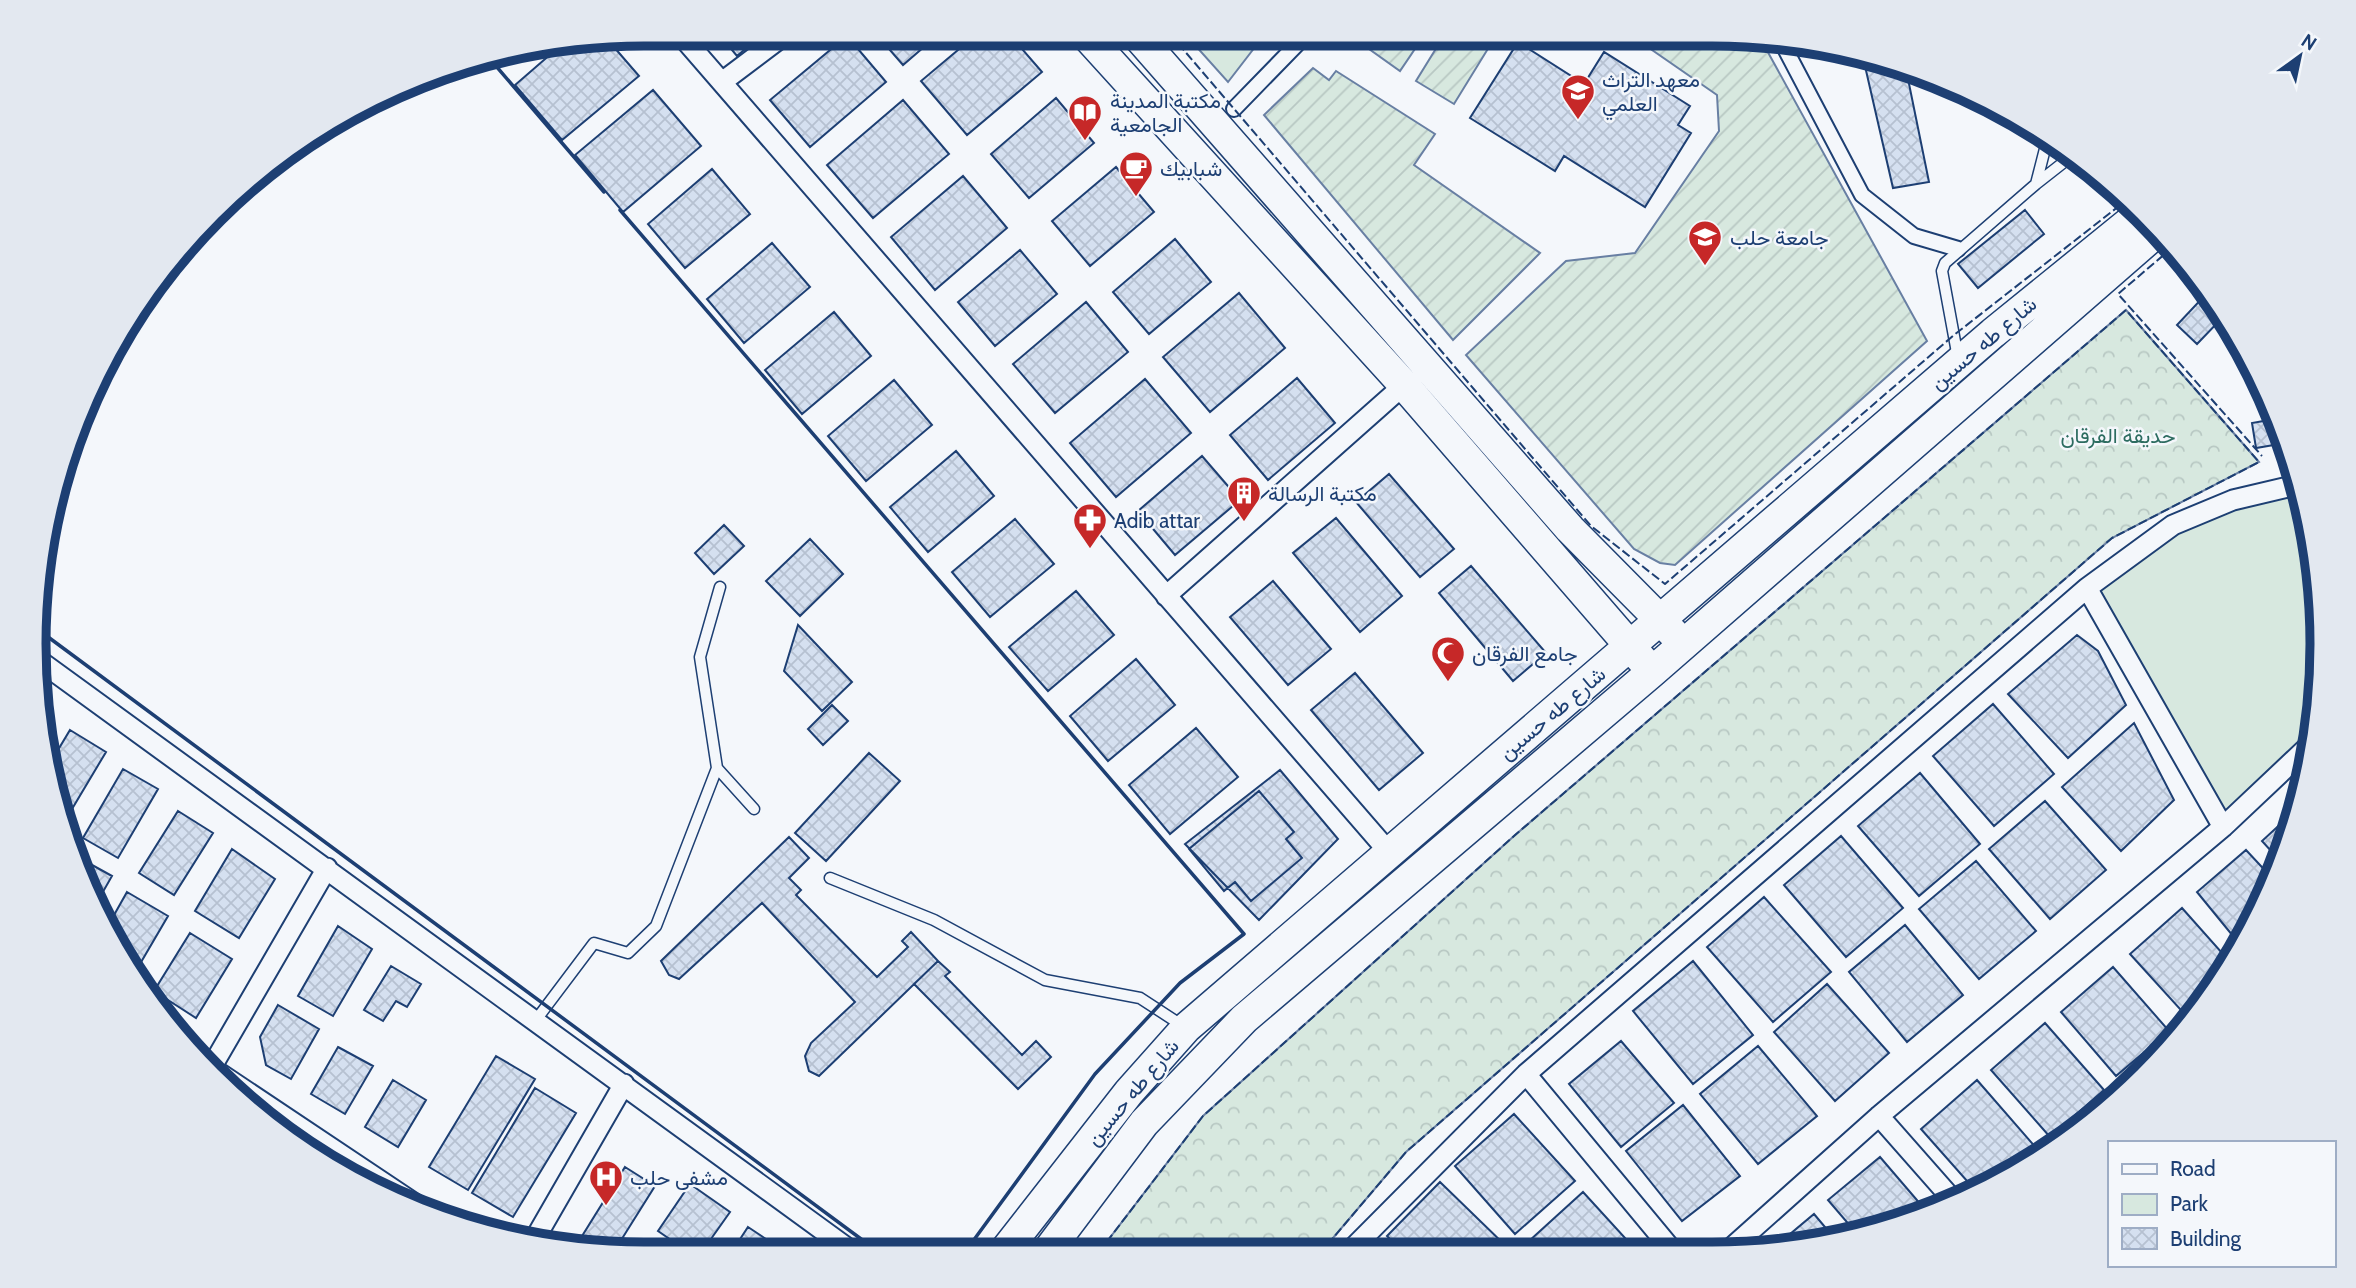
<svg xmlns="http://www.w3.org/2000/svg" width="2356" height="1288" viewBox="0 0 2356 1288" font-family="Cabin,Vazirmatn,sans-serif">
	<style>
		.green { fill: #d7e8df; stroke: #687fa3; stroke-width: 2 }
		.forest { fill: url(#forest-crowns); stroke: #687fa3; stroke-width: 2 }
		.garden { fill: url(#garden-furrows); stroke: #687fa3; stroke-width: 2 }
		.building { fill: url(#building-cross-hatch); stroke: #1d3f73; stroke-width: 2 }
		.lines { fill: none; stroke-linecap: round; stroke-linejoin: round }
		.service-casing { stroke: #1d3f73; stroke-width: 13 }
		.pedestrian-casing { stroke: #1d3f73; stroke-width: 18 }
		.minor-casing { stroke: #1d3f73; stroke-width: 23 }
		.primary-casing { stroke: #1d3f73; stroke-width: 33 }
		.service { stroke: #f4f7fb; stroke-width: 10 }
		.pedestrian { stroke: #f4f7fb; stroke-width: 14 }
		.minor { stroke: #f4f7fb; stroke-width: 19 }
		.primary { stroke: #f4f7fb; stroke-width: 30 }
		.fence { stroke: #1d3f73; stroke-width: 2; stroke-dasharray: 9 3.5; stroke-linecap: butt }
		.wall { stroke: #1d3f73; stroke-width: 3.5 }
		.labels { text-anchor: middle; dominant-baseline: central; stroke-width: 5; stroke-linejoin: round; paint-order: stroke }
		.poi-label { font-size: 21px; fill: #1d3f73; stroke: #f4f7fb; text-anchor: start }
		.street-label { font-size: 21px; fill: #1d3f73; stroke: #f4f7fb }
		.park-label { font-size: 21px; fill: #2c6c60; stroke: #f4f7fb }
		.rim { fill: none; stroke: #1d3f73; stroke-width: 9 }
	</style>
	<defs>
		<pattern id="forest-crowns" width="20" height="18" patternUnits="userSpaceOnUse" patternTransform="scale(1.75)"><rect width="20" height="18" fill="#d7e8df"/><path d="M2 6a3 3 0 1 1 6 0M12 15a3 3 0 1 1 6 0" fill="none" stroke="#b8c8c3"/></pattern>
		<pattern id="garden-furrows" width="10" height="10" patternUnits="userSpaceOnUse" patternTransform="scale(1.75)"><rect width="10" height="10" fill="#d7e8df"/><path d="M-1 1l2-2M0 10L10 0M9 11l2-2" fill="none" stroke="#b8c8c3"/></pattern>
		<pattern id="building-cross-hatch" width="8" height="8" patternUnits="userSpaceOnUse" patternTransform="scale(1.75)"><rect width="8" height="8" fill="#d5e0f0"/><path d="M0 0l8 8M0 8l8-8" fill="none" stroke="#b6c1d1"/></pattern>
	</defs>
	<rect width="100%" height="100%" fill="#f4f7fb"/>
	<!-- green -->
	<path class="green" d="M1185 34H1265L1228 82Z
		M2302 485C2315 566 2332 661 2313 742L2223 827 2087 588 2173 525Z"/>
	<!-- forest -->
	<path class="forest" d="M2126 310 2259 462 2112 538 1406 1152 1322 1251 1099 1252 1203 1116 1514 836Z"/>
	<!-- garden -->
	<path class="garden" d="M1348 34H1425L1400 71Z
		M1445 34H1497L1454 104 1416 81Z
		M1629 34 1759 36 1927 341 1675 565 1660 563 1634 549 1466 355 1566 261 1635 253 1719 131 1717 95Z
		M1313 68 1329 80 1336 71 1435 134 1414 165 1540 253 1453 340 1264 115Z"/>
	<!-- building -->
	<path class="building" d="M718 33H764L737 56Z
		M876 34H939L903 65Z
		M977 34H1009L1042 72 967 135 921 81Z
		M847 36 886 82 810 147 770 100Z
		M607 39 639 76 562 140 515 85 559 47Z
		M1518 42 1584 84 1604 52 1690 106 1678 125 1691 133 1645 207 1564 156 1555 171 1470 118Z
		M1862 53 1906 69 1929 182 1893 188Z
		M653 90 701 146 623 212 575 155Z
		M1056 98 1094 143 1029 198 991 154Z
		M903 100 949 154 873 218 827 165Z
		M1116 167 1154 212 1090 266 1052 221Z
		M712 169 750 214 685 268 648 224Z
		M963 176 1007 228 935 290 891 237Z
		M2025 210 2044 234 1978 288 1958 264Z
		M1175 239 1211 282 1149 334 1113 292Z
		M772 243 810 287 744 343 707 299Z
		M1020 250 1057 294 995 346 958 302Z
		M1239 293 1285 348 1210 412 1163 357Z
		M2207 293 2224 316 2197 344 2177 325Z
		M1086 302 1128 352 1055 413 1013 364Z
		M834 312 871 356 802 414 765 370Z
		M1297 378 1335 423 1268 480 1230 435Z
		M1145 379 1191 433 1116 497 1070 443Z
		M894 380 932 425 866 481 828 436Z
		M2275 419 2280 444 2256 448 2252 423Z
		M956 451 994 496 928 552 890 507Z
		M1202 456 1240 500 1175 555 1138 511Z
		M1389 474 1454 549 1420 577 1356 502Z
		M1336 518 1402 596 1360 632 1293 553Z
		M1015 519 1054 564 990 617 952 572Z
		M724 525 744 546 714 574 695 553Z
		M810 539 843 574 800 616 766 581Z
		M1471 566 1546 653 1513 681 1439 593Z
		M1273 581 1331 649 1288 685 1230 617Z
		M1076 591 1114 635 1048 691 1009 647Z
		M798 625 852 682 822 711 784 671Z
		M2077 635 2098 651 2126 705 2068 758 2008 694Z
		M1136 659 1175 705 1108 761 1070 716Z
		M1355 673 1423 753 1379 790 1311 710Z
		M1993 704 2054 774 1994 826 1933 756Z
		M39 705 52 712 44 725Z
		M832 705 848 721 823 745 808 729Z
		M2134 723 2174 800 2121 851 2062 787Z
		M1196 728 1238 777 1170 834 1129 785Z
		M70 730 106 752 66 819 52 760Z
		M869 753 900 781 826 861 795 833Z
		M123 769 158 789 118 858 83 838Z
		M1280 770 1338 839 1259 920 1185 844Z
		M1920 773 1980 844 1919 896 1858 826Z
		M1259 791 1294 832 1286 839 1302 858 1251 901 1235 882 1224 891 1189 849Z
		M2045 801 2106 870 2050 919 1989 849Z
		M2298 808 2290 840 2281 862 2262 841Z
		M178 811 213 833 174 895 139 873Z
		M1841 836 1903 908 1846 957 1784 885Z
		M789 837 809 858 789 878 801 890 796 895 877 977 908 947 902 941 911 932 938 961 819 1076 809 1071 805 1056 811 1043 855 1002 762 903 679 979 669 975 661 961Z
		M232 849 275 879 239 938 195 911Z
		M2246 850 2273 879 2242 947 2197 892Z
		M74 855 112 876 96 904 80 878Z
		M1976 861 2036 931 1979 979 1919 909Z
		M127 892 168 916 137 969 109 924Z
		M1764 897 1831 972 1773 1022 1707 947Z
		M2182 908 2231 963 2190 1020 2130 954Z
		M1905 925 1963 995 1907 1042 1849 972Z
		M338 926 372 949 333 1016 298 996Z
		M190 933 232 959 196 1018 154 991Z
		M938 961 950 972 945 976 1022 1055 1036 1041 1051 1057 1018 1089 914 984Z
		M1693 961 1753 1035 1693 1084 1633 1011Z
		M391 966 421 984 407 1007 396 1001 383 1021 364 1010Z
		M2113 967 2169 1031 2116 1076 2061 1012Z
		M1827 984 1889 1053 1835 1101 1774 1032Z
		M278 1005 319 1029 291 1079 266 1065 260 1037Z
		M2045 1023 2104 1090 2050 1137 1991 1070Z
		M1621 1041 1674 1103 1621 1147 1569 1084Z
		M1758 1046 1817 1116 1758 1164 1700 1094Z
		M338 1047 373 1066 345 1114 311 1094Z
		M496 1056 535 1079 468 1190 429 1167Z
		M393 1080 426 1100 398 1147 365 1127Z
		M1977 1080 2037 1149 2013 1171 1975 1190 1921 1129Z
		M535 1088 576 1113 513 1217 472 1193Z
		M1683 1105 1740 1176 1682 1221 1626 1151Z
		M1514 1114 1575 1181 1515 1234 1455 1166Z
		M1880 1157 1928 1213 1909 1222 1857 1234 1828 1200Z
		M326 1163 360 1180 359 1181 339 1173Z
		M625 1167 655 1186 613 1253 574 1249Z
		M1440 1182 1508 1248 1505 1251H1402L1387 1236Z
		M690 1184 730 1212 701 1253H690L658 1231Z
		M1583 1192 1636 1250H1538L1529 1241Z
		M1814 1214 1835 1239 1791 1250H1771Z
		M748 1227 787 1253H731Z"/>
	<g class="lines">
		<!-- service casing -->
		<g class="service-casing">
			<path id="service" d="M2036 184 2073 155
				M1958 358 1942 271 1945 263 2036 184 2048 137
				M720 587 700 657 717 768 754 809
				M830 878 934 920 1045 980 1140 998 1183 1026
				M536 1020 594 943 628 953 656 926 717 768"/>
		</g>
		<!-- pedestrian casing -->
		<g class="pedestrian-casing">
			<path id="pedestrian" d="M1780 39 1862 195 1914 236 1958 249
				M1234 109 1307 34"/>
		</g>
		<!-- minor casing -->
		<g class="minor-casing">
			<path id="minor" d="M679 33 1388 851
				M722 82 787 33
				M2317 579 2321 628
				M2087 588 2223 827
				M1166 596 1404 385
				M37 659 854 1253
				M211 1068 327 868
				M213 1069 418 1206
				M1526 1074 1672 1250
				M1879 1116 1953 1200
				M533 1242 624 1084
				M1729 1250 1879 1116 2223 827 2313 742
				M1350 1251 1526 1074 2087 588 2173 525 2233 500 2301 484"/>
		</g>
		<!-- primary casing -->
		<g class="primary-casing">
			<path id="primary" d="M1085 34 1404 385 1643 661
				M1136 34 1570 529 1673 633
				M1004 1252 1129 1092 1186 1028 1993 333 2141 213
				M1047 1252 1144 1123 1244 1019 1652 672 2158 231"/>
		</g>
		<!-- service -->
		<use href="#service" class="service"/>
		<!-- pedestrian -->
		<use href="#pedestrian" class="pedestrian"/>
		<!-- minor -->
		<use href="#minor" class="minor"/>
		<!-- primary -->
		<use href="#primary" class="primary"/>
		<!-- fence -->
		<path class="fence" d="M1170 34 1591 526 1665 584 1954 335 2128 199
			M2173 247 2118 294 2262 456
			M1099 1252 1203 1116 1514 836 2126 310 2259 462 2112 538 1406 1152 1322 1251"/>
		<!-- wall -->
		<path class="wall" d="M490 59 604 192
			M620 210 1244 934 1180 983 1095 1074 965 1252
			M40 631 880 1253"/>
	</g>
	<!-- icons -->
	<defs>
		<g id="university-pin" transform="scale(1.75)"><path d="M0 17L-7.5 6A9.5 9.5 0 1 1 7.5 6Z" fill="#c62828" stroke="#f4f7fb"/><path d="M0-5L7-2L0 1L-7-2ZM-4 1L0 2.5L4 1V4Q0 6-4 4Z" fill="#fff"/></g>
		<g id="library-pin" transform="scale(1.75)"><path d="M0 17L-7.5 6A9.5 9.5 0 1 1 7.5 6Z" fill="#c62828" stroke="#f4f7fb"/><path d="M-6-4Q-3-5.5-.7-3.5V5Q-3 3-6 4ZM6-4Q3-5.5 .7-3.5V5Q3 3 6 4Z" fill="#fff"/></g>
		<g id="cafe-pin" transform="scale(1.75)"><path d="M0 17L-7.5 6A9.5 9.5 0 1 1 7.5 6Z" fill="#c62828" stroke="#f4f7fb"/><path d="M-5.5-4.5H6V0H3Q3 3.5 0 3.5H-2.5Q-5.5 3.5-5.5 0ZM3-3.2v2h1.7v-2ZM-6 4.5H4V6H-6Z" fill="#fff"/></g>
		<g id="building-pin" transform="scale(1.75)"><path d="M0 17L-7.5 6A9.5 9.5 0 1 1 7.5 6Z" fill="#c62828" stroke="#f4f7fb"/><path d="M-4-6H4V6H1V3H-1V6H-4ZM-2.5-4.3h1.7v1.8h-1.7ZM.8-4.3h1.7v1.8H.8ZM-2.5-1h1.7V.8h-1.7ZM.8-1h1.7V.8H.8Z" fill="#fff"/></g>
		<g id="pharmacy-pin" transform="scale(1.75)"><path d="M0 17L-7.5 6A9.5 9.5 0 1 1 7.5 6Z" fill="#c62828" stroke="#f4f7fb"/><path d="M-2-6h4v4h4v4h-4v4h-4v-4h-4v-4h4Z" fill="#fff"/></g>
		<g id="mosque-pin" transform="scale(1.75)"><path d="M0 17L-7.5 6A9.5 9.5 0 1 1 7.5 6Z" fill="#c62828" stroke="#f4f7fb"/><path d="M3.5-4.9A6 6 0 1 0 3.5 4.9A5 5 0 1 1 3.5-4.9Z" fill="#fff"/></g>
		<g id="hospital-pin" transform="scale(1.75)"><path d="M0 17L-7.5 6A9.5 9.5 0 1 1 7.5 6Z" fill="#c62828" stroke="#f4f7fb"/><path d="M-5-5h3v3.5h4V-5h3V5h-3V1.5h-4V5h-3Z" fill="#fff"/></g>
	</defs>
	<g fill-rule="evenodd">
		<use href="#university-pin" x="1578" y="91"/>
		<use href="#library-pin" x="1085" y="112"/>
		<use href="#cafe-pin" x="1136" y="168"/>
		<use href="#university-pin" x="1705" y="237"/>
		<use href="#building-pin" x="1244" y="493"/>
		<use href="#pharmacy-pin" x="1090" y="520"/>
		<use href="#mosque-pin" x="1448" y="653"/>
		<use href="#hospital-pin" x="606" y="1177"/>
	</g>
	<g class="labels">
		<!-- poi labels -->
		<g class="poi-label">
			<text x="1602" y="79">معهد التراث<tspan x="1602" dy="24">العلمي</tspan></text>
			<text x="1110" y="100">مكتبة المدينة<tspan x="1110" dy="24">الجامعية</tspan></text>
			<text x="1160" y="168">شبابيك</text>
			<text x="1730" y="237">جامعة حلب</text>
			<text x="1268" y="493">مكتبة الرسالة</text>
			<text x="1114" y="520">Adib attar</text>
			<text x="1472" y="653">جامع الفرقان</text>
			<text x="630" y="1177">مشفى حلب</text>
		</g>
		<!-- street labels -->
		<g class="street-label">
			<text transform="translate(1983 343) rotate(-40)">شارع طه حسين</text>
			<text transform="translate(1552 713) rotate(-40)">شارع طه حسين</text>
			<text transform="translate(1132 1092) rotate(-50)">شارع طه حسين</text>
		</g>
		<!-- park labels -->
		<g class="park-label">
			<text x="2118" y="435">حديقة الفرقان</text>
		</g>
	</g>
	<!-- crop -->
	<path d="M0 0H2356V1288H0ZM644 46H1712A598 598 0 0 1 2310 644V644A598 598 0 0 1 1712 1242H644A598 598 0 0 1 46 644V644A598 598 0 0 1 644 46Z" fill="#e3e8f0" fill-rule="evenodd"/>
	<path class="rim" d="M644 46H1712A598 598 0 0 1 2310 644V644A598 598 0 0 1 1712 1242H644A598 598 0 0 1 46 644V644A598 598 0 0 1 644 46Z"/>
	<!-- legend -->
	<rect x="2108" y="1141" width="228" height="126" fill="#f4f7fb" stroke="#9eadc5" stroke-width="2"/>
	<rect x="2122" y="1164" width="35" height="10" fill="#f4f7fb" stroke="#9eadc5" stroke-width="2"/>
	<text x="2170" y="1176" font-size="21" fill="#1d3f73">Road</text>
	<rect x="2122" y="1194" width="35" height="21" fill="#d7e8df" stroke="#9eadc5" stroke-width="2"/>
	<text x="2170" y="1211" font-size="21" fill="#1d3f73">Park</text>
	<rect x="2122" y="1228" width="35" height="21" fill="url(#building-cross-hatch)" stroke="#9eadc5" stroke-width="2"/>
	<text x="2170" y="1246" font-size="21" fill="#1d3f73">Building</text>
	<!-- north arrow -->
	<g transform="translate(2300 56) rotate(33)" stroke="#f4f7fb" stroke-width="5" paint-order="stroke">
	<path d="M0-5L12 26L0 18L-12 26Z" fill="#1d3f73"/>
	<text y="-10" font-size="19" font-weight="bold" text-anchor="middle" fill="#1d3f73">N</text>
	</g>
</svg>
